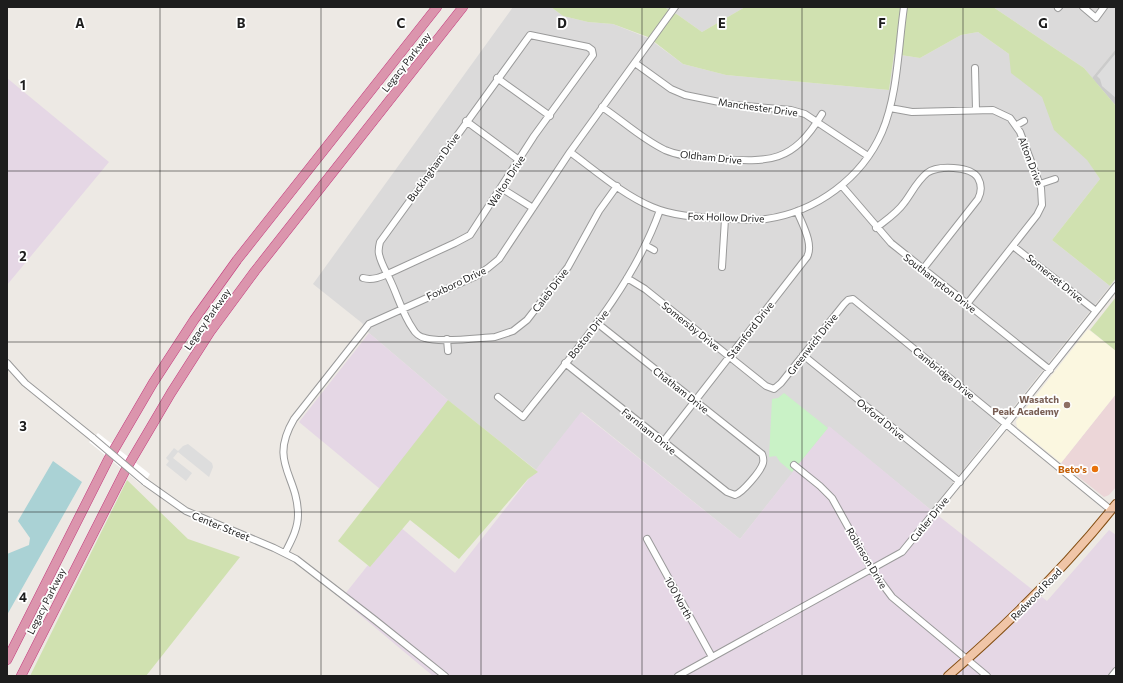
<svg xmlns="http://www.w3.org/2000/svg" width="1123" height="683" viewBox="0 0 1123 683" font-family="Commissioner,sans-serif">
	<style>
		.residential { fill: #dbdada }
		.commercial { fill: #ecd6d8 }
		.industrial { fill: #e5d7e5 }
		.education { fill: #fbf7e0 }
		.religious { fill: #cbcbcb }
		.grass { fill: #d0e1b0 }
		.park { fill: #c9f2c6 }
		.parking { fill: #ddd }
		.water { fill: #aad2d5 }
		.pier { fill: #fff }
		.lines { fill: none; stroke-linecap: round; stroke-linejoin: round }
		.minor-casing { stroke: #9a9a9a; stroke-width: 8 }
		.major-casing { stroke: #844e12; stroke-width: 10 }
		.highway-casing { stroke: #c33a7d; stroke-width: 10 }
		.minor { stroke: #fff; stroke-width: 6 }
		.major { stroke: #f0c5a7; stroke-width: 8 }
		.highway { stroke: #db95ad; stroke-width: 9 }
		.minor-bridge-casing { stroke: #9a9a9a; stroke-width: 8; stroke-linecap: butt }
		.minor-bridge { stroke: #fff; stroke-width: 6 }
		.grid { fill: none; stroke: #1d1d1d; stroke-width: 1; stroke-opacity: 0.55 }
		.education-dot { fill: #8d6e63; stroke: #fff; stroke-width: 1.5 }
		.food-dot { fill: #e8710a; stroke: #fff; stroke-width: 1.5 }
		.labels { text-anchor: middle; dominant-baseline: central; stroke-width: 3.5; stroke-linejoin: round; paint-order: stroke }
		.street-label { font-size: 10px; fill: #1d1d1d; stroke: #fff }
		.education-label { font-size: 10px; font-weight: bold; fill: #785e54; stroke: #fff; text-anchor: end }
		.food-label { font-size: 10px; font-weight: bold; fill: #c56008; stroke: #fff; text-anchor: end }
		.grid-label { font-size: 13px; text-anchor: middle; font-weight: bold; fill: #1d1d1d; stroke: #fff; stroke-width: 3.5; stroke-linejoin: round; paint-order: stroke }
	</style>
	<rect width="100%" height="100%" fill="#ede9e4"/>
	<!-- residential -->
	<path class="residential" d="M513 7H551L563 16 588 22 613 24 648 38 683 64 726 75 889 90 894 54 920 58 961 35 978 32 1009 54 1046 96 1100 179 1052 240 1110 286 931 510 829 427 740 539 582 412 536 470 449 401 369 333 362 323 313 284Z
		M664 7H745L702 32 678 15Z
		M993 7H1116V49L1092 78 1084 68Z"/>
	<!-- commercial -->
	<path class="commercial" d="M1116 394V487L1109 495 1104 497 1061 463Z"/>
	<!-- industrial -->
	<path class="industrial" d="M7 78 109 162 7 285Z
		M369 333 449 401 380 489 299 422Z
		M581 412 740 539 829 426 931 510 1047 601 1109 530 1116 535V676H433L341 599 399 526 455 573Z"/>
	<!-- education -->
	<path class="education" d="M1088 329 1116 351V394L1061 463 1017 427 1016 421Z"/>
	<!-- religious -->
	<path class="religious" d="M1116 49V106L1092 78Z"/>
	<!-- grass -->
	<path class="grass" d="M551 7H664L678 15 702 32 745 7H993L1084 68 1116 106V278L1110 286 1052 240 1100 179 1087 160 1054 130 1042 97 1011 73 1009 54 978 32 961 35 920 58 894 54 889 90 726 75 683 64 648 37 613 24 588 22 563 16Z
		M1116 297V351L1090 330Z
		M448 400 538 472 528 479 459 559 410 520 370 567 338 541Z
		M127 480 188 539 240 557 146 676H30Z"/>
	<!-- park -->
	<path class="park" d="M784 393 828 428 792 472 780 462 776 456 769 457 772 399 778 398Z"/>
	<!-- parking -->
	<path class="parking" d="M1116 53V98L1102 86 1100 79 1097 76Z
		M188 444 212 463 213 467 209 477 178 452 173 458 192 473 186 481 166 465 169 461 166 458 174 448 178 451 183 446Z"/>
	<!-- water -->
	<path class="water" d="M53 461 82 482 7 615V554L29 545 30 538 18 521Z"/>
	<!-- pier -->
	<path class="pier" d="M98 433 150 474 143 486 89 442Z"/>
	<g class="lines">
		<!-- minor casing -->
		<g class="minor-casing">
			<path id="minor" d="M1083 7 1096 18 1104 7
				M1058 8 1059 7
				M635 63 671 89 685 95 734 105 791 110 805 114 868 156
				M975 68 976 110
				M497 78 550 116
				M602 107C623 121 642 139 665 150 681 157 699 157 716 159 769 162 792 164 822 114
				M890 108 912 112 993 110 1010 118 1020 132 1041 188 1042 205 1037 215 967 304
				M466 121 519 160
				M1017 125 1024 121
				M570 152C596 171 622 194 652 207 673 216 695 217 718 218 733 219 750 221 766 219 816 212 862 178 882 132 898 94 898 48 904 7
				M1040 184 1055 179
				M842 186 891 243 1050 370
				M501 188 533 208
				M876 228C886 220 897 213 904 203 911 194 917 181 927 173 937 165 971 166 978 178 982 185 981 193 978 199L923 269
				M645 245 654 250
				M1013 246 1096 311
				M722 267 725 219
				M363 278C374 281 383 276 392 272L455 243 470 235 534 136 593 55 592 50 588 47 530 35 380 242C379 246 378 250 379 254 381 264 387 273 391 282 398 297 403 315 413 329 415 333 420 337 425 338 440 343 477 338 495 337L513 331 527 320 568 267 599 211 617 186
				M627 278 645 289 766 386 774 389 781 383 844 304 848 300 853 299 1111 510
				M447 339 448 351
				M803 355 960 482
				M7 363 25 383 93 438
				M565 363 727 492 735 495C742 493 761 471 763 463 764 459 763 457 762 454L597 323
				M498 397 523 417C574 352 632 289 660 210
				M663 442 807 257C814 244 802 224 797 211
				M794 465 820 486 832 498 872 570 892 597 987 676
				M145 482 186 511 274 548 296 559 375 620 445 676
				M647 539 712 657
				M285 553C291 541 298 529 298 515 298 475 268 463 294 419L369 324 476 276 488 268 499 259 570 152 675 7
				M678 676 902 552 1007 423 1116 286
				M1112 676 1116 671"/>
		</g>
		<!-- major casing -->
		<g class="major-casing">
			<path id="major" d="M948 676C1009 623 1066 567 1116 504"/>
		</g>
		<!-- highway casing -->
		<g class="highway-casing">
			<path id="highway" d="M7 660 108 460 153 383 194 320 237 260 437 7
				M21 676 125 471 171 393 210 332 255 271 463 7"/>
		</g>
		<!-- minor -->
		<use href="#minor" class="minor"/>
		<!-- major -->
		<use href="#major" class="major"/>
		<!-- highway -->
		<use href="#highway" class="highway"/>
		<!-- minor-bridge casing -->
		<g class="minor-bridge-casing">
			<path id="minor-bridge" d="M93 438 145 482"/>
		</g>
		<!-- minor-bridge -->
		<use href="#minor-bridge" class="minor-bridge"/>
	</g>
	<!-- grid -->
	<path class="grid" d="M160 7V676M321 7V676M481 7V676M642 7V676M802 7V676M963 7V676M7 171H1116M7 342H1116M7 512H1116"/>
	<!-- markers -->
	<circle class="education-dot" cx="1067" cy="405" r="4"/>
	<circle class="food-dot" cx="1095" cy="469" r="4"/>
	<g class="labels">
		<!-- street labels -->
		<g class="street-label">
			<text transform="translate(406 62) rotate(-52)">Legacy Parkway</text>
			<text transform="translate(758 107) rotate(8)">Manchester Drive</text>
			<text transform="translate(711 157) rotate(6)">Oldham Drive</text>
			<text transform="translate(1031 161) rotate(69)">Alton Drive</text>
			<text transform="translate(433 167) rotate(-54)">Buckingham Drive</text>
			<text transform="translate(506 181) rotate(-57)">Walton Drive</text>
			<text transform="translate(726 217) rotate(2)">Fox Hollow Drive</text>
			<text transform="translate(1055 278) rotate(39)">Somerset Drive</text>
			<text transform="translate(456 283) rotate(-25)">Foxboro Drive</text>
			<text transform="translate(940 283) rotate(38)">Southampton Drive</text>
			<text transform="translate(550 290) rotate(-53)">Caleb Drive</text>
			<text transform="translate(207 319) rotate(-55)">Legacy Parkway</text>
			<text transform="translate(691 326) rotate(39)">Somersby Drive</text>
			<text transform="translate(750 330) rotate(-52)">Stamford Drive</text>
			<text transform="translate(588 334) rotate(-52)">Boston Drive</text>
			<text transform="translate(812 344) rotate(-52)">Greenwich Drive</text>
			<text transform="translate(944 373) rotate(39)">Cambridge Drive</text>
			<text transform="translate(681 390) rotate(38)">Chatham Drive</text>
			<text transform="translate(881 419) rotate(39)">Oxford Drive</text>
			<text transform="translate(649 431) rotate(39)">Farnham Drive</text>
			<text transform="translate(929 519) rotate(-51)">Cutler Drive</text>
			<text transform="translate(221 526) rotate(22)">Center Street</text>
			<text transform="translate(867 558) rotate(59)">Robinson Drive</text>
			<text transform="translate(1036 594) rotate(-46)">Redwood Road</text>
			<text transform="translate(679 598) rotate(61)">100 North</text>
			<text transform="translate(46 601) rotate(-63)">Legacy Parkway</text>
		</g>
		<!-- education labels -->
		<g class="education-label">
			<text x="1059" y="399">Wasatch<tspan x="1059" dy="12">Peak Academy</tspan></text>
		</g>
		<!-- food labels -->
		<g class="food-label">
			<text x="1087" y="469">Beto's</text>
		</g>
	</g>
	<g class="grid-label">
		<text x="80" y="28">A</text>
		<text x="241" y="28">B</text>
		<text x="401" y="28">C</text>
		<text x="562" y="28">D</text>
		<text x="722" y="28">E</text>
		<text x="882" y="28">F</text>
		<text x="1043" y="28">G</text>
		<text x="23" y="90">1</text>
		<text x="23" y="261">2</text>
		<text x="23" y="431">3</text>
		<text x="23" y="602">4</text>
	</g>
	<!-- border -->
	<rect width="1123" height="683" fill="none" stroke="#1d1d1d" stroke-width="16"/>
</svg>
